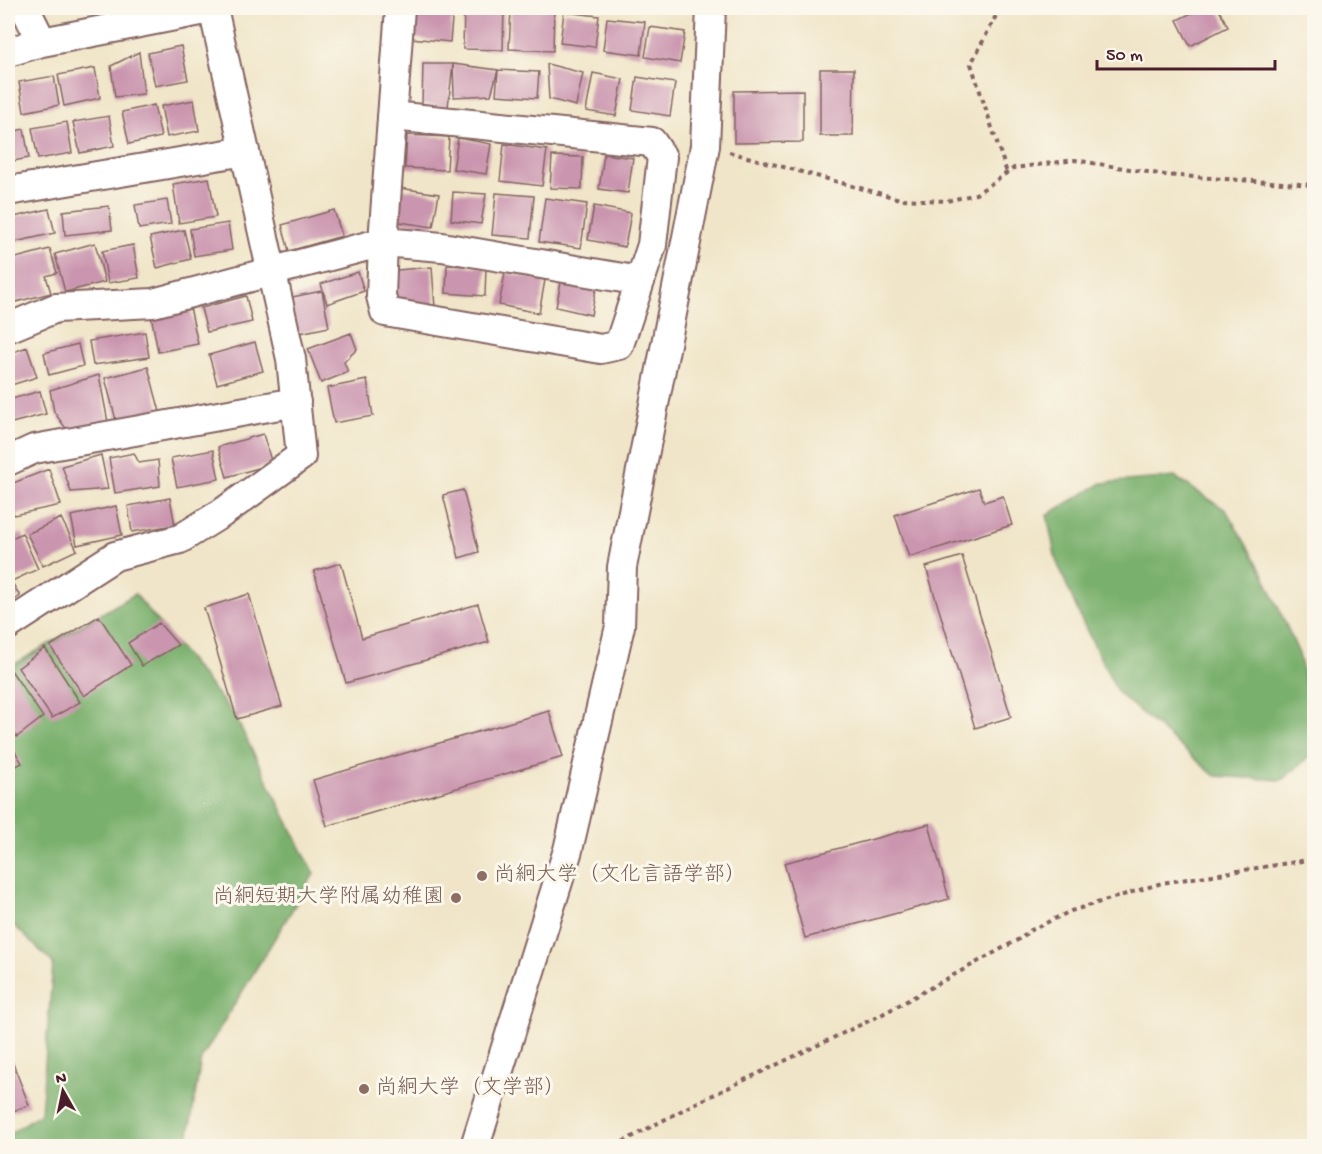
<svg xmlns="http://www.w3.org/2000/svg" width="1322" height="1154" viewBox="0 0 1322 1154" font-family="'Gochi Hand','Klee One',sans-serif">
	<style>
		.forest { fill: #7ab06d; stroke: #62684c; stroke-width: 1.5 }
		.building { fill: #ca95af }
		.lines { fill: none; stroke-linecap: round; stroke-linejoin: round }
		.minor-casing { stroke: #846462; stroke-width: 32 }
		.path { stroke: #846462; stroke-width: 4; stroke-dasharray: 4.5 4.5; stroke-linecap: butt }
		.minor { stroke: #fff; stroke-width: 28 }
		.education-dot { fill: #8d6e63; stroke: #fbf7ec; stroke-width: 2 }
		.labels { text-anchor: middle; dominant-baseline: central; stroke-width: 6; stroke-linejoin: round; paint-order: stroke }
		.education-label { font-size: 21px; fill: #785e54; stroke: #fbf7ec; text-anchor: start }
	</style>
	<rect width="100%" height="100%" fill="#fbf7ec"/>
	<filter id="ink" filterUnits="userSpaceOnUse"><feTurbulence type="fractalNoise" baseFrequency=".0167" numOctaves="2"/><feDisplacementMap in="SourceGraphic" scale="12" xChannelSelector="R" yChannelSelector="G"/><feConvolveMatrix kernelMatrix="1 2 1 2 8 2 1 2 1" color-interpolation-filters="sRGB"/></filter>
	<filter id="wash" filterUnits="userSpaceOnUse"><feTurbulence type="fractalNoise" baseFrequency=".008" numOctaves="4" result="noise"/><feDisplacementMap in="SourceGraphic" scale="24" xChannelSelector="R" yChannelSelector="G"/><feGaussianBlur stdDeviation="1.35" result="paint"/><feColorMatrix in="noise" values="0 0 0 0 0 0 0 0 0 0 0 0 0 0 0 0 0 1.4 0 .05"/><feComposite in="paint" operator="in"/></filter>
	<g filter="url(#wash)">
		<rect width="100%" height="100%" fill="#f0e5c8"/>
		<!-- forest -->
		<path class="forest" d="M1175 477 1226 510 1263 573 1299 654 1314 724V753L1282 780 1215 776 1118 693 1082 621 1056 560 1047 515 1102 483Z
			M135 594 235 716 314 874 201 1059 187 1146H8V1135L41 1113 53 963 8 920V668Z"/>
		<g id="blocks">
			<!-- building -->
			<path class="building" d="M413 8H453L450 42 411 38Z
				M464 8H504L503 50 463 49Z
				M511 8H554L553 51 509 49Z
				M1202 8H1218L1228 27 1190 46 1177 20Z
				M564 12 599 16 595 47 560 43Z
				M607 18 645 22 641 55 603 50Z
				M650 27 685 32 680 63 645 57Z
				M181 46 188 80 155 86 148 53Z
				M139 52 144 94 115 97 111 66Z
				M423 64H453L448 107 422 104Z
				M453 64 498 70 491 95 454 97Z
				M547 64 583 73 576 106 549 99Z
				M95 68 100 98 64 106 58 75Z
				M820 69H854L853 136H820Z
				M498 70 539 72 537 98 496 95Z
				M593 73 623 79 616 116 586 111Z
				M54 76 59 105 24 112 19 82Z
				M637 77 675 83 670 116 632 110Z
				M803 90V142L734 143V91Z
				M194 100 199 131 167 137 161 106Z
				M154 105 161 137 129 144 122 112Z
				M109 116 114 146 80 153 73 122Z
				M67 122 72 153 38 159 32 128Z
				M24 129 29 158 8 162V133Z
				M407 135 449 137 447 170 405 168Z
				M458 138 491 144 486 174 453 169Z
				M504 144 547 150 542 186 500 181Z
				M604 154 633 158 628 193 599 189Z
				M552 156 583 157 582 189 550 188Z
				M209 178 216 217 179 223 173 184Z
				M399 188 439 194 433 227 393 221Z
				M453 192 486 194 481 224 451 220Z
				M496 193 534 196 530 238 492 235Z
				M545 198 587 204 581 248 539 242Z
				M167 200 171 224 139 229 135 205Z
				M109 206 112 230 65 235 63 211Z
				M594 206 631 213 625 247 588 240Z
				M49 209 55 233 15 242 9 218Z
				M334 210 342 236 289 251 282 225Z
				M228 223 232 250 194 256 190 229Z
				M184 230 191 259 157 268 150 237Z
				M95 243 105 282 65 292 55 254Z
				M133 245 139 278 108 283 102 251Z
				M50 249 57 273 46 276 51 293 8 304V260Z
				M447 265 486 267 485 296 446 293Z
				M432 267 435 308 388 311 386 271Z
				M358 272 364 291 327 304 321 284Z
				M505 273 545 280 539 313 499 305Z
				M562 277 597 284 591 315 556 307Z
				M322 291 329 327 295 334 287 298Z
				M246 296 252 322 207 332 201 308Z
				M190 307 198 344 158 352 151 315Z
				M145 332 149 357 93 365 89 341Z
				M351 333 357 349 344 362 348 372 321 383 308 349Z
				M255 342 263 371 217 384 209 355Z
				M78 344 83 366 49 375 44 353Z
				M27 347 37 377 8 386V354Z
				M148 367 160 412 117 424 105 378Z
				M99 375 108 422 67 430 54 412 50 390Z
				M367 380 373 416 334 423 327 388Z
				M40 391 46 414 8 424V400Z
				M263 434 272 464 227 477 218 447Z
				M213 450 219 479 177 487 171 458Z
				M134 453 139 463 158 460 160 486 115 493 109 458Z
				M101 455 108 489 71 492 62 466Z
				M49 469 61 505 14 515 8 497V485Z
				M979 488 984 502 1003 496 1012 525 909 557 895 515Z
				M463 490 479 552 459 558 443 495Z
				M170 498 175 525 132 532 128 506Z
				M116 506 122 535 77 545 71 516Z
				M61 518 77 550 43 566 27 534Z
				M22 533 38 569 12 581 8 573V540Z
				M962 556 1011 717 975 728 926 567Z
				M341 563 362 638 478 604 489 642 346 683 314 571Z
				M8 576 20 596 8 604Z
				M249 594 282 706 237 719 204 608Z
				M99 616 131 665 84 696 50 646Z
				M159 623 178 645 142 666 128 643Z
				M45 648 80 702 52 718 18 668Z
				M8 666 43 717 17 737 8 724Z
				M549 711 563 757 327 826 313 780Z
				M13 748 22 763 8 770V752Z
				M929 824 949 899 805 938 784 863Z
				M12 1061 29 1105 8 1113V1062Z"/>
		</g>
	</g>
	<g filter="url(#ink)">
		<use href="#blocks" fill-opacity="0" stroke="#846462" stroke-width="1.5"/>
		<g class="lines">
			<!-- minor casing -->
			<g class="minor-casing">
				<path id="minor" d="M25 8 42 42
					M8 52 42 42 216 8
					M392 116 652 142 662 157 652 245 619 345 601 349 385 312 381 296 383 242 400 8
					M8 191 245 151
					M8 328 56 308 153 303 383 242 442 247 640 281
					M8 461 34 449 296 402
					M8 625 115 556 180 539 222 513 301 456 291 359 213 8
					M475 1146 568 850 620 626 622 567 705 146 711 8"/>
			</g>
			<!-- path -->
			<path class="path" d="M1000 8 971 64 1007 173
				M729 152 900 199 947 201 976 194 1014 168 1075 160 1165 175 1314 185
				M615 1146 692 1105 879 1016 1023 937 1027 932 1071 911 1162 883 1314 859"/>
			<!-- minor -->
			<use href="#minor" class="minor"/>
		</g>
	</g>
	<!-- markers -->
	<g class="education-dot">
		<circle cx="482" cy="876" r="6"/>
		<circle cx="456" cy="898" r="6"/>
		<circle cx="364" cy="1089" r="6"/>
	</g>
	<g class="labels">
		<!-- education labels -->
		<g class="education-label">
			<text x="494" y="876">尚絅大学（文化言語学部）</text>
			<text x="444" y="898" text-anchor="end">尚絅短期大学附属幼稚園</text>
			<text x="376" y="1089">尚絅大学（文学部）</text>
		</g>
	</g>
	<!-- margin -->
	<rect width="1322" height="1154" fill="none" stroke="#fbf7ec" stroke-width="30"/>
	<!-- north arrow -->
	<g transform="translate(63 1091) rotate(351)" stroke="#fbf7ec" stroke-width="4.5" paint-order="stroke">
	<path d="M0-4.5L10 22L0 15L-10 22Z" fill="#4a1f2b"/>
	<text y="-9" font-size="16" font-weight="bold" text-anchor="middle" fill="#4a1f2b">N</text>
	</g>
	<!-- scale -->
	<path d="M1097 60v9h178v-9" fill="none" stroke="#4a1f2b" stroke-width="3"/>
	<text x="1106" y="60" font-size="18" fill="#4a1f2b" stroke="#fbf7ec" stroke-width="4.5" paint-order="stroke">50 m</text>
</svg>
